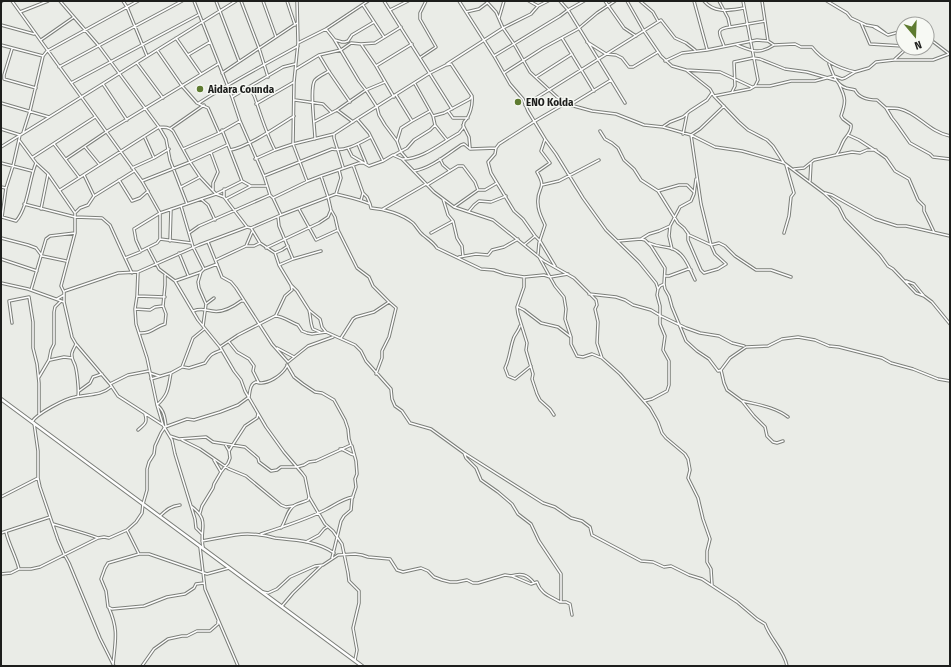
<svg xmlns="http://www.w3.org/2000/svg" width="951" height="667" viewBox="0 0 951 667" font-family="'Fira Sans Condensed',sans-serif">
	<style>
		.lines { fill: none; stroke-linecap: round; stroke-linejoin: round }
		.minor-casing { stroke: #7c7f7a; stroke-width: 3.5 }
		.secondary-casing { stroke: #7c7f7a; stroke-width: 4.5 }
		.minor { stroke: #fff; stroke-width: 1.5 }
		.secondary { stroke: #fff; stroke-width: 2.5 }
		.poi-dot { fill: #5e7b30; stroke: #f7f9f4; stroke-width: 1.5 }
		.labels { text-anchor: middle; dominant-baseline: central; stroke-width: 3; stroke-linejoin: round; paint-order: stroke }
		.poi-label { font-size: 11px; font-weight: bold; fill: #1d1e1c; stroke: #f7f9f4; text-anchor: start }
	</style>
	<rect width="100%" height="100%" fill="#eaece7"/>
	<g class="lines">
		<!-- minor casing -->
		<g class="minor-casing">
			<path id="minor" d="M12 1 142 181 160 213V239L157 243 141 251 136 240 134 229 160 213 216 194 242 181 251 186H266
				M60 1 99 46 159 127 166 139 170 160 187 204
				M123 1 127 7 147 56
				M194 1 232 97 240 121 264 176 270 195 273 198 281 215 336 194C348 197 359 199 370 204L371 208C385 209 402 214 413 223 417 227 419 232 423 235 429 240 433 242 437 248L481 269 494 270 505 274 524 277 544 275 550 277 555 286 564 297 566 309 565 319 571 337V344L577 356 583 357 592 354 602 358
				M216 1 239 61
				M241 1 259 48 268 77
				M263 1 276 37
				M287 1 295 25
				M297 1 298 43 294 82 293 144 334 134 357 119 369 133 383 161 393 155 402 159 434 192 454 207 493 220 544 261 574 278 596 300 597 305 595 309 598 322 597 343 602 358 620 374 650 408 658 422 662 433 666 438 685 454 688 459 690 470 688 478 698 498 703 519 710 539 707 551V562L711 569 712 585
				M384 1 452 109
				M459 1 494 56 560 16 568 10 611 80 570 105 592 111 616 114 644 125 663 127 691 135 715 147 742 151 784 163 824 193 839 207 845 219 880 255 888 266 893 269 916 293 924 296 932 302 950 324
				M486 1 496 12 503 28 514 44 530 72 557 97 570 105
				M529 1 538 6
				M560 1 568 10 584 1
				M605 1 624 28 636 36
				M627 1 644 31 661 56 672 66 686 70 710 89 714 96 739 122 748 130 767 140 773 146 784 163
				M640 1 653 12 658 21
				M694 1 707 49
				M704 1C715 14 730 10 744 8
				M719 1 728 18 730 27 765 21 768 41
				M762 1 765 21
				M827 1 847 13 851 18 866 25 877 27 885 33
				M1 2 2 1
				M363 5 384 37
				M390 10 408 1
				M20 12 48 1
				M466 12 479 9 487 3
				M499 18 504 1
				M861 23 870 44 903 46
				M1 25 34 34
				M874 27 888 35 903 31
				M326 29 334 39 359 81 366 90 377 107 379 115 385 125 397 141
				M927 37 948 53
				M176 38 201 74
				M562 38 594 91
				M41 40 74 17
				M335 40 342 42H345L348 41 352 35 374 22
				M587 42 606 54 616 55 622 58 629 67H633L658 52
				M298 43 326 29 368 1
				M361 44 376 66 394 97
				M1 45 43 56
				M737 45C752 51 759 55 774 45
				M724 46C720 34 714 29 730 27
				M12 49 4 75V79L36 88
				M157 50 182 86 197 103 208 108 219 133
				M188 55 210 42
				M319 55 328 70 350 102
				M494 56 510 84 523 99 528 111 545 139 541 151 550 163 537 172C548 190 536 187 538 204 538 212 542 218 545 225L539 243 538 254
				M421 57 436 47 420 19V13L426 1
				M894 60 907 48
				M665 61 682 53 707 50 757 40 768 41 774 45 795 44 801 47H812C823 61 838 68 855 72
				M137 63 163 98
				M447 64 503 28 531 14 538 6 548 1
				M829 64C833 73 835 84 846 88 849 89 852 89 855 90 859 98 869 100 877 100L886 108 892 118 896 123 910 143 930 154 933 157 950 159
				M376 66 412 44
				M59 67 182 1
				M296 69 319 55 341 50 351 43 361 44 375 43 401 27
				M686 70 720 72 752 87
				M222 73 297 23
				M504 73 543 48 578 29 597 13 615 1
				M536 77 572 54
				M611 80 625 103
				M71 83 198 15
				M103 84 127 120
				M755 86H770L791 81H815L834 76 842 79 845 78 855 72 869 68 876 62 894 60H933L949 54
				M249 87C251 91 254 94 255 98 261 116 266 133 275 150
				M732 92 735 86 734 62 753 58 760 59 785 69 807 72 835 80
				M396 95 412 121 430 111
				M714 96 750 89 755 86 758 80 743 1
				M232 97 283 67 295 64
				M295 100 323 104 331 112
				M1 103 49 117
				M199 103C231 82 264 65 298 46
				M256 104 294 82
				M525 105 661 20 675 38 686 43 695 50
				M887 108C891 108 896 108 900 109 918 113 929 132 950 136
				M337 110 353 122
				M448 111 453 118H468
				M433 116 444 113 470 99 472 96
				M357 119 430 73 446 65 451 64 472 96C473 105 470 116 464 122L463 128 459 133C442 142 422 160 402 159
				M314 122 337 110 366 90 385 82
				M435 125 447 140
				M463 125 469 137 470 148
				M664 126 670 122 683 117 690 111 707 100 712 93
				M171 128 204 105
				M1 129 20 135
				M222 130 230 150C246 148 278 126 294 116
				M600 131 605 139 612 143 618 148 624 160 634 169 641 180 658 191 678 223 684 228 689 235 711 245 719 243 725 246 735 256 756 270H771L791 277
				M23 133 30 111 43 56 47 51 138 1
				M334 134V138L343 167
				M683 134 687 114
				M848 135 859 140 879 153 886 158 895 171 909 179 918 200 924 206V211L934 232
				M145 138 154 158
				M315 139C315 128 309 87 315 80 319 76 324 74 329 71
				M545 139 556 154 583 198 606 230 639 262 656 283 658 289
				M19 140 36 163 48 174 75 213V233L61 286 64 292V302L72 337 76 344 110 384 118 396 163 425
				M54 144 79 177
				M1 147 236 1
				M85 147 99 164
				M348 148 352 156 369 166 383 161
				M183 149 219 133 240 121
				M230 150 242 181
				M211 153 218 172 213 183V190
				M394 155 407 148 414 140 430 130 435 125 433 116 415 84
				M836 155 852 152 860 153 867 150H876
				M33 157 95 117
				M66 159 106 132 218 64
				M255 159 275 150 293 144 307 181
				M407 159 401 152 397 141 401 128 412 121
				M440 159 443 165 450 171
				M1 163 32 171
				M353 165 363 193 367 197 370 204
				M132 168 154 158 169 149
				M794 169 804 168 814 160 836 155C840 151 841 145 844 140 847 135 852 132 851 125L843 119 841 116C846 102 846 98 839 84
				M414 171C431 168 446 155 461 145L464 144 470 149 496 148 499 144 535 121 566 103
				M84 175 94 196
				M264 176 332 149C345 152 360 143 371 137
				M321 176 359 163H366L358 144
				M119 180 132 201 140 198 148 191
				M142 181 190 162 227 145
				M810 181 811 163
				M497 183 514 211 523 219 535 236 524 245
				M427 185 458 166H463L475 182 478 190
				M542 185 559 181 599 160
				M1 187 6 188
				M181 187 200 177
				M60 190 159 127C165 127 169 127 173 131L190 162 200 177 216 194 224 197 247 227 251 228 281 215
				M658 191 679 185H687L694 192
				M825 193 832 195 875 219 897 226H906L950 236
				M336 194 341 178 339 170
				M224 197V189
				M273 198 308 181 321 176 328 197 331 210 335 217 338 230 316 240 299 209
				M201 199 208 205 215 220
				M226 199 251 186
				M443 199 448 215 453 221 457 238 462 246 463 256
				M361 200 363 193
				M24 204 75 217 102 218 110 225 125 258 140 252
				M181 206 193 247 204 269 201 272 198 282 199 288 206 304 203 326
				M454 207 478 190H485L497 183 491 173 488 162 495 154 496 148
				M41 209 48 174
				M383 209 426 184
				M469 211 474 205 479 201 491 202 506 196
				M76 212 80 208 88 205 94 196 134 171
				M2 217 6 188 13 166 20 135
				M2 217 16 221C28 208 29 179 36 163
				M278 217 279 226 293 259
				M670 226 669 236 672 249
				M251 228 260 243 275 253 282 250 288 246
				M338 230 357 268 369 277 373 286 389 302 374 312 356 317 353 319 341 338
				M189 233 199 226 270 195
				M431 233 453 221
				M688 233V240L701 270 704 273 718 269 726 264 715 254 711 245 701 204 691 135 700 129 724 106
				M784 233 789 216 791 197 794 193 786 165
				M535 236 540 241 555 266
				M1 238 28 245 36 248 42 256 66 261
				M160 239 191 243
				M641 239 649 234 659 231 670 226 680 207 691 201 694 194 696 179
				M170 241 171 209
				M618 241 641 239 645 240 651 246 665 268 664 284 660 286 658 289 657 295 660 306V324L665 336 663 350 669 361V385L667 391 652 399 644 401
				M208 242 222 277 231 282 236 288 272 344 288 362
				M649 243C658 247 662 246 670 248 685 252 689 268 695 280
				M246 246 252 232
				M148 248 159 269 175 281 198 320 220 347 234 371 241 380 245 391 266 427 284 452 302 473 305 477 309 497 325 524 333 531 342 544 348 573 349 581 359 591V603L353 628 357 650 355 660
				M266 248 319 223 328 217 331 210
				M179 253 188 275
				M275 253 279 265 291 285 292 290 285 296 276 315
				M459 257 476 254 488 255 492 250 504 247 518 239
				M539 257 550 277 568 274
				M125 258 132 273
				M1 259 37 271
				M216 260 246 246H254L260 243
				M279 265 293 259 321 251
				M204 269 217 264
				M665 276H669L688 269 691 270
				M524 277V287L517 307 518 314 527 343 526 350 533 374 532 379 537 394 540 400 550 409 554 415
				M175 281 201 272
				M906 281 914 284 924 296
				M1 283 28 289 64 302
				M664 284 665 289 669 296 672 307 686 341 697 351 709 359 718 371 721 370 730 358 746 347 768 346 782 339 798 337 815 340 829 346 839 347 882 358 891 363 913 369 938 379 950 381
				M291 285 297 291 309 310 320 319 322 327 326 332
				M31 290 46 239 50 236 75 233
				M65 291 118 273 138 272
				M589 294 616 297 625 300 633 305 651 310 661 316 686 328 700 333 719 336 732 343 744 346
				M137 296 165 297
				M57 299 64 295
				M206 304 214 298
				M518 307 524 310 541 323 558 327 571 337
				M135 309 150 310 155 307 163 306 165 285V275
				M309 310C311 317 310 323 313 329L320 332
				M193 311C202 308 203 310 212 311 222 313 233 307 241 301H244
				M12 323 9 301 29 297 33 322V348L37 364 39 383V414
				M520 326C519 330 516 333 514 337 510 347 510 358 505 368L508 376 515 379 531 366
				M139 333C152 334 154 327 165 324L166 314 163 306
				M229 342 237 352 249 359 254 366 253 371 259 383
				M76 344C75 347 73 349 72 353 71 358 73 360 75 365 77 371 79 390 78 396
				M220 347 238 335 275 316C283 316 290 322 298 325L302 331 307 333 312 334 326 332 355 345 361 351 366 361 391 389 392 399 395 406 402 411 410 423 431 429 464 453 543 503 555 507 571 518 582 521 590 527 592 535 641 561 653 562 664 567 671 566 689 575 702 579 737 602 757 619 765 624C770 639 784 650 787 666
				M277 348 294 357
				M50 360 64 357 72 358
				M288 362 308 346 333 337
				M183 367 189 368 205 363C211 354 211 354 222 350
				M721 370 724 383 727 390 742 401 754 416 765 427 767 436 773 442 777 443 783 441
				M150 373 159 376
				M376 374 382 358V351L389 337 396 308 389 302
				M39 377 49 360 51 350 54 344V312L55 307 61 301
				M151 379 171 373 182 367 193 338 204 329
				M110 384 128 375 149 371
				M79 391 90 383 93 377 102 374
				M249 397C250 391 250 384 256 382 267 386 282 375 287 366
				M743 401C759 405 775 407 788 417
				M32 422C36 414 66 398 75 397 88 394 101 396 111 387
				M34 423 38 451V478L40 487 58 540 64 554 69 563 100 638 114 666
				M166 426C165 418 164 410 157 405 169 394 168 388 171 373
				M138 430C144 424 148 424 145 414
				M170 436 179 439 206 437 213 442 245 447 258 458 259 462 271 471 277 470 281 467H297L304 465 309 462 316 461 351 445 349 439 348 429 345 420 334 400 322 393 315 392 303 384 294 377 287 365
				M182 440 200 449 229 469 246 476 281 505 286 507 293 506
				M225 444 229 451
				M340 449C346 450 349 454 354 455
				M214 460 221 472
				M1 497 38 478
				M191 506C211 521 199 528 203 547
				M200 513 202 506 213 488 214 484 221 472 228 463 230 458 229 451 232 446 245 426 257 418 258 414
				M160 516C166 510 171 506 180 505
				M53 524C68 529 83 532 98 538
				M281 528C286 521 287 509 295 505 299 503 304 502 308 500L309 497
				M127 530 139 554H149L207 574 229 568
				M6 532C9 545 16 556 19 569
				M1 533 50 517
				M202 534 196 528 195 519 175 454 172 440 163 425 157 405 147 358 136 324 135 309 137 296 138 272 199 245 247 227
				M261 534C283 527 305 520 325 510 335 505 342 499 353 497
				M202 541C213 539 224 537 235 535 242 534 253 534 260 535 265 535 270 537 275 538 296 540 317 541 334 553
				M306 542 319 535 324 529 327 527
				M200 547 205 589 238 666
				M139 554 108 563 105 568 101 579 106 591 108 607 112 609 144 606 167 597 185 594 194 588 196 584 204 583
				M332 558 341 521 344 516 351 510 352 499 356 487 355 479 357 474 356 461 352 446
				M1 574 11 573 19 569H31L40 567 98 538 104 537 109 538 127 530 136 522 142 513 143 504 147 490V469L149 462 154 454 155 446 161 433 165 427 187 419 194 420 220 412 238 405 249 397
				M511 576C521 573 527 574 534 583
				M263 592 268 593 277 589 290 577 315 566 323 565 338 555 355 554 362 555 368 557 390 559 397 570 403 572 421 568 428 571 434 577 442 580 450 582H457L467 580 473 583H478L505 575 512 576 531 584 537 582C541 594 550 596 560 602H561V574L539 541 531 524 518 514 512 504 498 492 481 480 476 468 466 458 464 453
				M562 602H566L570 604 572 615
				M282 606 293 593 321 566
				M109 608C119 631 115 641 113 665
				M142 666 154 649 168 639 182 636H187L197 631H210L218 624V621"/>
		</g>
		<!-- secondary casing -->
		<g class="secondary-casing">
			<path id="secondary" d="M1 399 362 666"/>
		</g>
		<!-- minor -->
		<use href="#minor" class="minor"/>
		<!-- secondary -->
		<use href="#secondary" class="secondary"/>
	</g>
	<!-- markers -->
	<g class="poi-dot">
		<circle cx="200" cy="89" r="4"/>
		<circle cx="518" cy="102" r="4"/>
	</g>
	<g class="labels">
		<!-- poi labels -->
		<g class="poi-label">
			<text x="208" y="89">Aidara Counda</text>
			<text x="526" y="102">ENO Kolda</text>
		</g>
	</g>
	<!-- border -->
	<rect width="951" height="667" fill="none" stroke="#1d1e1c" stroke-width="4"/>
	<!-- north arrow -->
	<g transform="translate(915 36) rotate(161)"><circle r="19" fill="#f7f9f4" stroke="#a0a19e"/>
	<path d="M0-3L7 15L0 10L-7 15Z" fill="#5e7b30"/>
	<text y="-6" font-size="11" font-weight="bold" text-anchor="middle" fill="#1d1e1c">N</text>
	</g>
</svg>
